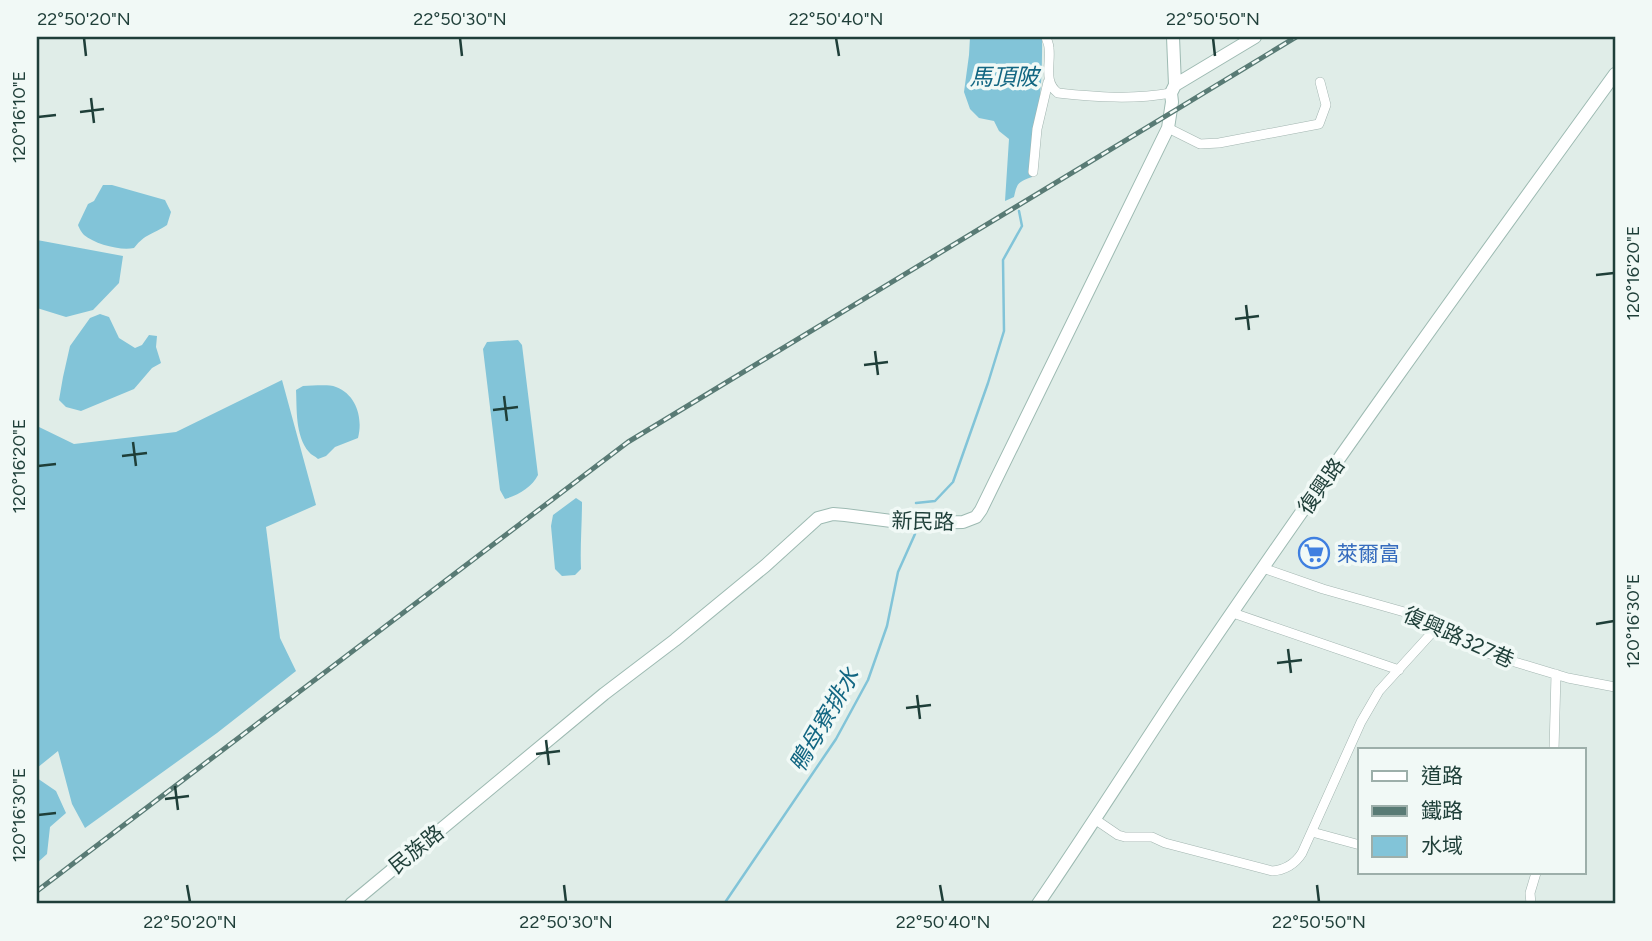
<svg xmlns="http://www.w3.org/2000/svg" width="1652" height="941" viewBox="0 0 1652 941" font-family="Figtree,'Noto Sans TC',sans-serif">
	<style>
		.water { fill: #82c4d8 }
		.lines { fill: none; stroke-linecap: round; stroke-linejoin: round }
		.stream { stroke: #82c4d8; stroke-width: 2.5 }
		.street-casing { stroke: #a2b5b0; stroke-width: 10 }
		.secondary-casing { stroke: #9dbab2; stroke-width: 14 }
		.street { stroke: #fff; stroke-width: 9 }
		.secondary { stroke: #fff; stroke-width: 12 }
		.rail-casing { stroke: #597b75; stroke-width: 5 }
		.rail { stroke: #f1f9f6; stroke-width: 2.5; stroke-dasharray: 8; stroke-linecap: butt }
		.ticks { fill: none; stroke: #1f3f39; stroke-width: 2.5 }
		.labels { text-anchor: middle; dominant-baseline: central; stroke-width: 7; stroke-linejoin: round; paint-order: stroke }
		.street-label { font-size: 21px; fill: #1f3f39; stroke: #f1f9f6 }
		.shop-label { font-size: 21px; fill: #366cbe; stroke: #f1f9f6; text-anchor: start }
		.water-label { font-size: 23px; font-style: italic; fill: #126682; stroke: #f1f9f6 }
		.neatline { fill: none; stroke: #1f3f39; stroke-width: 2.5 }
		.ticks-label { font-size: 18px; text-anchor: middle; fill: #1f3f39 }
	</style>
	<rect width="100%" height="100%" fill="#e0ede8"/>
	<!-- water -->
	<path class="water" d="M970 37H1042C1043 84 1037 130 1032 177 1018 182 1017 183 1014 197L1005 201 1009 139 999 131 994 121 979 118 970 109 964 92 969 55Z
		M103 185H112L165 200 171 212 167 225C152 235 146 233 134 248 120 251 95 244 84 235 82 233 79 228 78 225L88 204 94 201Z
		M37 240 123 256 119 283 93 310 66 317 37 308Z
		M100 314 109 317 119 338 135 348 142 345 149 335 157 336 156 347 161 363 152 368 134 389 81 411 66 407 59 400 63 377 70 346 90 318Z
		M518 340 522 345 538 475C532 487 519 495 505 499L500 490 483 349 487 342Z
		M282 380 316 505 266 527 280 638 296 671 217 733 85 828 72 804 58 751 37 768V426L74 444 176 432Z
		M303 386C313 386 328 384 336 387 357 395 363 419 358 438L335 447 326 456 318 459C315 456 311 455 309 452 295 436 297 409 296 390Z
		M576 498 582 502C582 525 580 547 581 569L575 575 562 576 555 569 551 526 553 515Z
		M37 778 56 791 66 813 50 827 47 854 37 863Z"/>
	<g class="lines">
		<!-- stream -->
		<path class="stream" d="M916 503 935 501 953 482 988 383 1004 331 1003 260 1022 226 1019 211
			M724 904 836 739 868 680 887 626 898 572 915 534
			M1523 904V903"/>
		<!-- street casing -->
		<g class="street-casing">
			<path id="street" d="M1046 37C1047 41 1049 44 1049 48 1051 64 1043 82 1058 93 1096 97 1133 100 1171 93
				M1168 128 1200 144 1219 143 1319 124 1326 105 1320 82
				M1033 172 1037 129 1048 82
				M1263 568 1323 589 1415 615 1455 635 1476 648 1498 657 1568 678 1615 687
				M1233 613 1399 670
				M1554 750 1556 674
				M1096 820 1118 835 1125 837H1152L1165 843 1272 871C1285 870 1295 864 1302 853L1361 722 1379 691 1438 626
				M1312 832 1360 845
				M1531 904 1530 893 1536 873"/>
		</g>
		<!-- secondary casing -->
		<g class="secondary-casing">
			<path id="secondary" d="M1173 37 1175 85
				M351 904 604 694 675 640 765 566 818 518 833 514 845 515 907 523 963 522 976 517 981 510 1168 128 1172 102 1171 93 1175 85 1255 37
				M1038 904C1086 834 1131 763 1178 692 1319 483 1467 278 1615 74"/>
		</g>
		<!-- street -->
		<use href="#street" class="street"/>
		<!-- secondary -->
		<use href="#secondary" class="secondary"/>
		<!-- rail casing -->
		<g class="rail-casing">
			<path id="rail" d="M37 891 628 442 1296 37"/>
		</g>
		<!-- rail -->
		<use href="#rail" class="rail"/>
	</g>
	<!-- ticks -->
	<path class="ticks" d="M84 38 86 56M460 38 462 56M836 38 839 56M1213 38 1215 56M91 98 94 123M80 112 104 109M38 117 56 115M1596 275 1614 273M1246 305 1249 330M1235 319 1259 316M875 351 878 375M864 365 888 362M504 396 507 421M493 410 518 407M133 442 136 466M122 456 147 453M38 466 56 464M1596 624 1614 621M1288 649 1291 673M1277 663 1302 660M917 695 920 719M906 708 931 705M546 740 549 765M536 754 560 751M175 786 178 810M165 799 189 796M38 815 56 813M187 885 190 902M564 885 566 902M940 885 943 902M1317 885 1319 902"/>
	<!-- icons -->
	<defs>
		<g id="supermarket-ring" transform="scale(1.575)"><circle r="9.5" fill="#f1f9f6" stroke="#3f7fe0" stroke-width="1.5"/><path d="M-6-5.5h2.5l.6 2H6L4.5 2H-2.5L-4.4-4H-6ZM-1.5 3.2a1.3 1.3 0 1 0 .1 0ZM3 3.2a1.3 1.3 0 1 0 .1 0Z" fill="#3f7fe0"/></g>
	</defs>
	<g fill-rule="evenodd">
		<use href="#supermarket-ring" x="1314" y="553"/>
	</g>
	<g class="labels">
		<!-- street labels -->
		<g class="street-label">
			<text transform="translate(1321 486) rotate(-55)">復興路</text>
			<text transform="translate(923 521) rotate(2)">新民路</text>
			<text transform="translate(1459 637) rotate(24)">復興路327巷</text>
			<text transform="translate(416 849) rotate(-39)">民族路</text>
		</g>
		<!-- shop labels -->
		<g class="shop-label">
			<text x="1337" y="553">萊爾富</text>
		</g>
		<!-- water labels -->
		<g class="water-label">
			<text x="1004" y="77">馬頂陂</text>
			<text transform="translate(824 720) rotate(-60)">鴨母寮排水</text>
		</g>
	</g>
	<!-- border -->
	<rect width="1652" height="941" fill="none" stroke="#f1f9f6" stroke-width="77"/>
	<!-- legend -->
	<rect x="1358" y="748" width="228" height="126" fill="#f1f9f6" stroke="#9dafaa" stroke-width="2"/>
	<rect x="1372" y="771" width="35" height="10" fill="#ffffff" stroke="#9dafaa" stroke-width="2"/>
	<text x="1421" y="783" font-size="21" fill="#1f3f39">道路</text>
	<rect x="1372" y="806" width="35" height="10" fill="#597b75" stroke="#9dafaa" stroke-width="2"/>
	<text x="1421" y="818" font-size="21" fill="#1f3f39">鐵路</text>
	<rect x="1372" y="836" width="35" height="21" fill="#82c4d8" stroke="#9dafaa" stroke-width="2"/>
	<text x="1421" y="853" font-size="21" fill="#1f3f39">水域</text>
	<rect x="38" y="38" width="1576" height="864" class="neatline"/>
	<g class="ticks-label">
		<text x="84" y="25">22°50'20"N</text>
		<text x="460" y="25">22°50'30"N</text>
		<text x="836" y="25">22°50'40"N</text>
		<text x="1213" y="25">22°50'50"N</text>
		<text transform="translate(19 117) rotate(-90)" y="6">120°16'10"E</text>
		<text transform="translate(1633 273) rotate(-90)" y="6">120°16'20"E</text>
		<text transform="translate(19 466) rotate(-90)" y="6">120°16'20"E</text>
		<text transform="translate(1633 621) rotate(-90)" y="6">120°16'30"E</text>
		<text transform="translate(19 815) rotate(-90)" y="6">120°16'30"E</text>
		<text x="190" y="928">22°50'20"N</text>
		<text x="566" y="928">22°50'30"N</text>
		<text x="943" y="928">22°50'40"N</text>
		<text x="1319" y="928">22°50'50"N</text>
	</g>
</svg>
